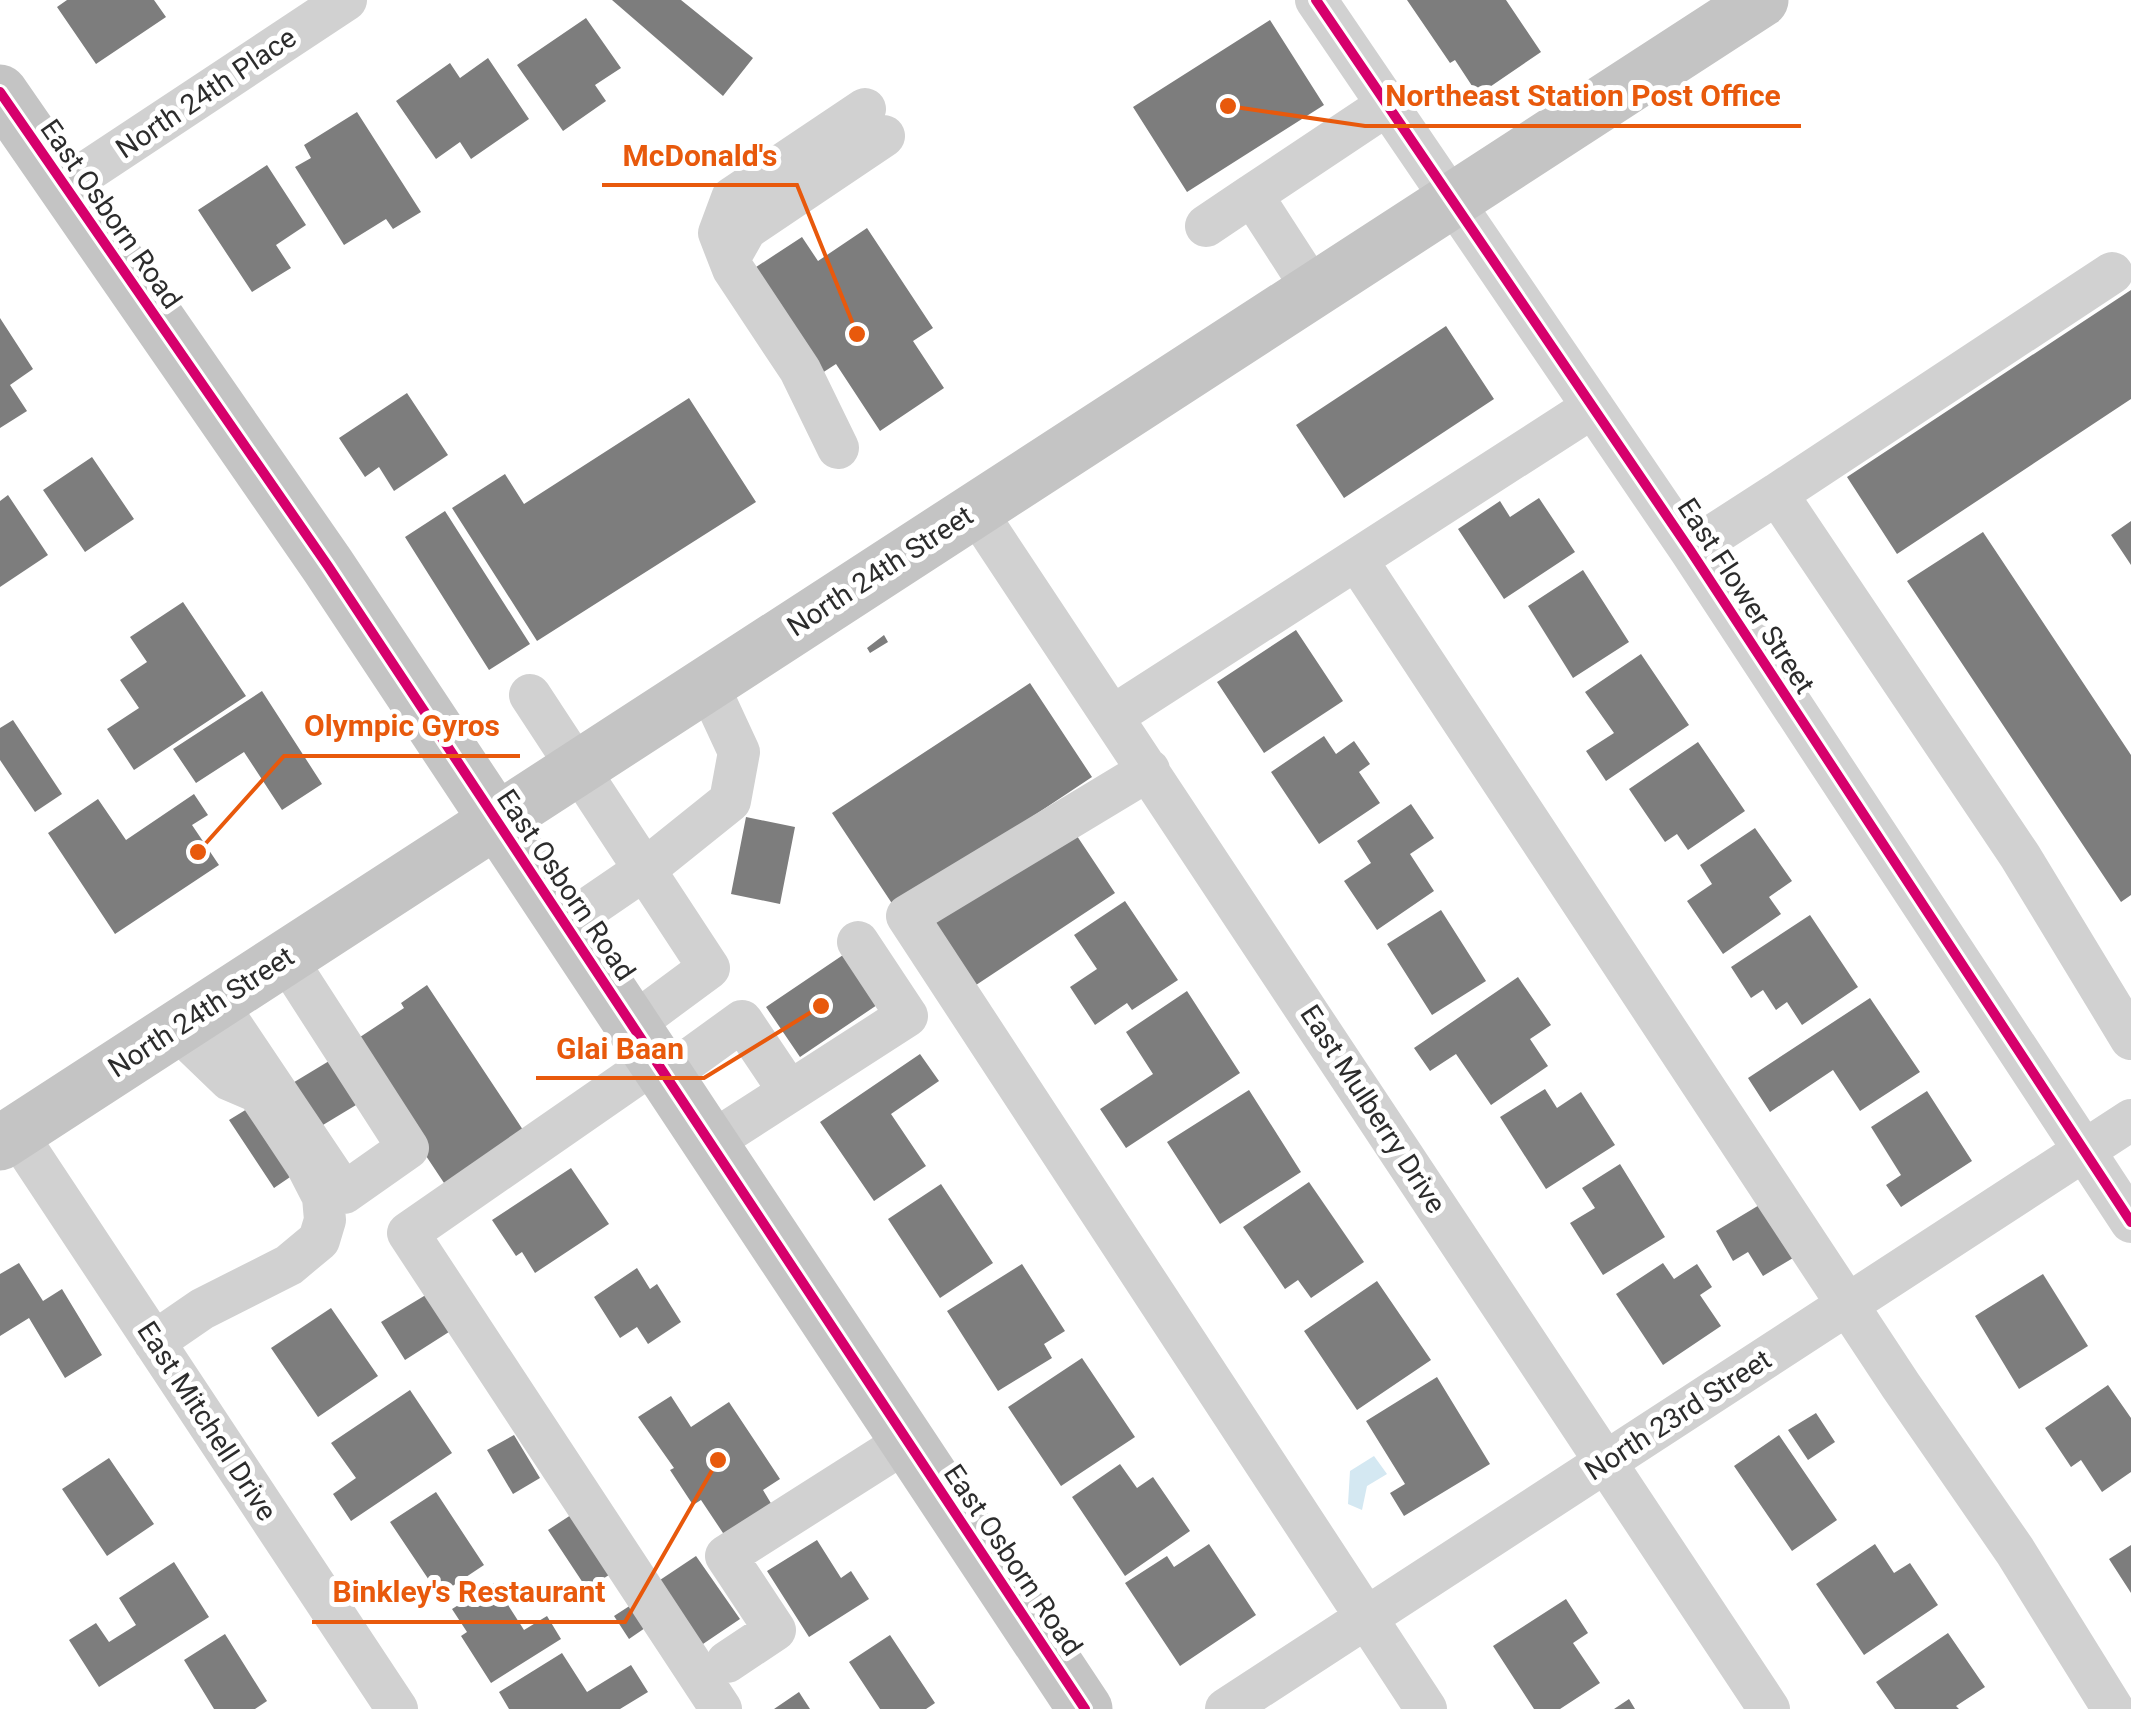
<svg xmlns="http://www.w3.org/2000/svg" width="2131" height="1709" viewBox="0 0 2131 1709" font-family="Roboto,sans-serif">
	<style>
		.water { fill: #d4e8f2 }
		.building { fill: #7d7d7d }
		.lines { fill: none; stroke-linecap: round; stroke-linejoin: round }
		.minor { stroke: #d1d1d1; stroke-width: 42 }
		.major { stroke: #c4c4c4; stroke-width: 55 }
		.cycleway-casing { stroke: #fff; stroke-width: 16 }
		.cycleway { stroke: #d6006c; stroke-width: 10 }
		.labels { text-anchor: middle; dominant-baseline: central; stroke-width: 10; stroke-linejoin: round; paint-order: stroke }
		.street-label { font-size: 28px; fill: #2c2c2c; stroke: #fff }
		.leader { fill: none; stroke: #e8590c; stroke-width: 4 }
		.callout-dot { fill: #e8590c; stroke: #fff; stroke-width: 4 }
		.callout-label { font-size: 30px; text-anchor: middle; font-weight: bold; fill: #e8590c; stroke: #fff; stroke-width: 10; stroke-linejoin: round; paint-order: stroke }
	</style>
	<rect width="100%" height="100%" fill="#fff"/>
	<!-- water -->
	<path class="water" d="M1374 1456 1387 1474 1367 1486 1362 1510 1348 1504 1350 1471Z"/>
	<!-- building -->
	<path class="building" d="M67 0H154L166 17 96 64 57 7Z
		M612 0H681L753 58 723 96Z
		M1407 0H1506L1541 52 1478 95 1455 60 1450 63Z
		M586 18 621 68 595 85 606 101 563 131 517 65Z
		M1270 20 1324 105 1187 192 1133 107Z
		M488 58 529 119 471 159 460 142 436 159 396 101 450 63 460 78Z
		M357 112 421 212 393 229 386 219 344 245 295 167 311 158 304 145Z
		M267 165 306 225 276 245 291 268 252 292 198 210Z
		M867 228 933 328 913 341 944 388 880 431 836 364 819 375 750 271 802 237 818 261Z
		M2131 290V399L1897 554 1847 477Z
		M0 318 33 369 10 385 27 411 0 428Z
		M1446 326 1494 399 1344 498 1296 425Z
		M407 393 448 455 394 491 379 467 365 477 339 438Z
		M689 398 756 502 537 641 452 508 505 474 524 504Z
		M92 457 134 519 85 552 43 490Z
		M8 495 48 555 0 587V501Z
		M1539 498 1575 552 1504 599 1458 529 1500 501 1510 517Z
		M445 511 530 644 489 670 405 537Z
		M2131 521V565L2111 535Z
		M1983 532 2131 755V895L2121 902 1907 581Z
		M1583 570 1629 642 1573 678 1528 606Z
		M183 602 246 696 134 770 107 729 139 708 120 680 147 662 130 637Z
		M1296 630 1343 701 1264 753 1217 682Z
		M884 635 888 642 870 653 867 648Z
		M1641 654 1689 725 1606 781 1586 751 1614 733 1585 692Z
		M1030 683 1092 777 895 908 832 813Z
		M262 691 322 784 282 810 244 752 196 783 173 749Z
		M13 720 62 794 35 812 0 760V728Z
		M1324 736 1336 754 1354 741 1370 764 1359 772 1380 803 1319 844 1271 772Z
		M1698 742 1745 811 1688 850 1677 834 1665 842 1629 789Z
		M194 794 208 815 192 825 219 865 115 934 48 833 98 799 126 840Z
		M1411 804 1434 838 1410 854 1434 891 1377 930 1344 881 1371 863 1357 841Z
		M746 817 795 827 780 904 731 894Z
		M1755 828 1792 881 1769 897 1781 914 1723 954 1687 901 1712 884 1700 865Z
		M1073 830 1115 893 967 991 926 929Z
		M1125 901 1178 980 1132 1010 1127 1003 1095 1025 1070 987 1097 969 1074 935Z
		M1441 910 1486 981 1432 1015 1387 944Z
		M1810 915 1858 987 1802 1025 1787 1002 1776 1010 1763 990 1751 998 1731 967Z
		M843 955 877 1005 800 1057 766 1007Z
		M1518 977 1551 1025 1530 1039 1548 1066 1491 1105 1456 1054 1430 1071 1414 1048Z
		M427 985 527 1136 448 1189 351 1043 404 1008 401 1003Z
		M1187 991 1240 1073 1126 1148 1100 1109 1153 1074 1126 1032Z
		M1870 998 1920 1072 1860 1111 1833 1070 1770 1112 1748 1078Z
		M920 1054 939 1081 891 1114 926 1166 874 1201 820 1122Z
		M339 1055 366 1099 313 1131 286 1087Z
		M1545 1089 1557 1108 1581 1092 1615 1145 1546 1189 1500 1117Z
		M1249 1090 1301 1172 1220 1224 1167 1142Z
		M1927 1091 1972 1161 1901 1207 1886 1185 1901 1175 1871 1127Z
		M252 1106 296 1173 274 1188 229 1120Z
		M1620 1164 1665 1237 1603 1275 1570 1223 1595 1208 1582 1188Z
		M571 1168 609 1224 535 1273 522 1252 516 1256 492 1220Z
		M1309 1182 1364 1262 1311 1298 1298 1280 1285 1289 1243 1227Z
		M941 1184 993 1263 940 1298 888 1219Z
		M1761 1204 1793 1258 1763 1276 1748 1252 1733 1261 1716 1231Z
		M19 1263 43 1301 62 1289 102 1355 65 1378 29 1318 0 1336V1274Z
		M1663 1263 1674 1279 1697 1264 1712 1287 1700 1295 1721 1326 1663 1365 1616 1294Z
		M1022 1264 1065 1331 1044 1344 1052 1358 998 1391 947 1311Z
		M637 1268 650 1289 657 1284 681 1322 648 1344 637 1327 620 1338 594 1297Z
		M2043 1274 2088 1346 2019 1389 1975 1316Z
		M1377 1281 1431 1360 1357 1410 1304 1331Z
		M429 1293 452 1330 405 1360 381 1322Z
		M331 1308 378 1376 318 1417 271 1348Z
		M1082 1358 1135 1437 1061 1486 1008 1407Z
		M1437 1377 1490 1464 1404 1516 1390 1493 1405 1484 1366 1421Z
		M2108 1385 2131 1418V1472L2102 1492 2081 1460 2071 1467 2045 1428Z
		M410 1390 452 1453 351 1521 333 1494 356 1478 331 1443Z
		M671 1396 691 1427 729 1402 780 1479 763 1490 772 1505 725 1536 701 1500 693 1505 670 1470 674 1468 638 1417Z
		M1816 1413 1835 1442 1808 1460 1788 1430Z
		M514 1435 540 1478 513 1494 487 1450Z
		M1779 1435 1837 1520 1792 1551 1734 1466Z
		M109 1458 154 1524 107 1556 62 1489Z
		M1120 1464 1137 1488 1153 1477 1190 1531 1125 1576 1072 1497Z
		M436 1492 484 1565 439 1595 390 1522Z
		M574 1513 612 1573 587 1589 548 1530Z
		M817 1540 841 1578 851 1571 869 1599 809 1637 767 1571Z
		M1209 1544 1256 1615 1180 1666 1125 1583 1167 1556 1174 1567Z
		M1875 1544 1894 1573 1910 1563 1938 1605 1864 1655 1816 1584Z
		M2131 1545V1593L2109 1559Z
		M696 1556 740 1619 700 1646 657 1582Z
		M174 1562 209 1617 99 1687 69 1640 96 1623 109 1642 136 1625 119 1598Z
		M494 1583 524 1630 547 1616 561 1639 491 1683 461 1636 467 1632 452 1609Z
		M1566 1599 1588 1633 1573 1643 1600 1683 1560 1709H1534L1493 1646Z
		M631 1605 645 1628 629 1639 614 1616Z
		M1948 1633 1985 1687 1956 1706 1959 1709H1895L1876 1682Z
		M225 1634 267 1701 255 1709H214L184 1660Z
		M890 1635 935 1703 926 1709H880L849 1662Z
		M562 1653 587 1692 631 1665 648 1692 620 1709H509L499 1692Z
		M799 1692 810 1709H774Z
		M1629 1699 1635 1709H1614Z"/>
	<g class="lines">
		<!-- minor -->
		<path class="minor" d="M1316 0 1690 550 2131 1222
			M65 186 346 0
			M1206 226 1252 195
			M729 259 746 229 884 136
			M1314 291 1252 195 1387 105
			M838 448 800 370 733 269 719 233 732 198 865 109
			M1777 494 2112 273
			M975 510 1769 1709
			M1690 550 1777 494 2020 856 2131 1039
			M1358 562 1901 1386 2015 1551 2113 1709
			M530 695 709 968 632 1025
			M1113 716 1593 407
			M1149 770 907 916 1426 1709
			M565 924 644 870 730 801 739 752 707 683
			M216 1002 344 1193 408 1148 285 957
			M656 1061 408 1233 721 1709
			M666 1076 742 1021 789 1091
			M16 1133 397 1709
			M710 1143 907 1016 858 942
			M154 1342 202 1309 289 1265 319 1240 325 1220 323 1197 306 1164 258 1092 230 1080 176 1028
			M727 1662 775 1630 726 1556 907 1441
			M1226 1709 2131 1120"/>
		<!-- major -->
		<path class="major" d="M0 92 328 566 1085 1709
			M0 1143 1761 0"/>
		<!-- cycleway casing -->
		<g class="cycleway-casing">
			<path id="cycleway" d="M1316 0 1690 550 2131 1222
				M0 92 328 566 1085 1709"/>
		</g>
		<!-- cycleway -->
		<use href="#cycleway" class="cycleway"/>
	</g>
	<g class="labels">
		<!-- street labels -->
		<g class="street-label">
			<text transform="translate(206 93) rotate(-34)">North 24th Place</text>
			<text transform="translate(111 214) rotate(55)">East Osborn Road</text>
			<text transform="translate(880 571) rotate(-33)">North 24th Street</text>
			<text transform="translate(1746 596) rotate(57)">East Flower Street</text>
			<text transform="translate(566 885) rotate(56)">East Osborn Road</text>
			<text transform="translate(201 1012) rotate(-33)">North 24th Street</text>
			<text transform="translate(1373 1109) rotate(57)">East Mulberry Drive</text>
			<text transform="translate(1678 1415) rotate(-33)">North 23rd Street</text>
			<text transform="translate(207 1421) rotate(57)">East Mitchell Drive</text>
			<text transform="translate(1013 1560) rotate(56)">East Osborn Road</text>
		</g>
	</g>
	<!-- callouts -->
	<path class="leader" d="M1228 106L1365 126H1801M857 334L797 185H602M198 852L284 756H520M821 1006L704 1078H536M718 1460L625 1622H312"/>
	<g class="callout-dot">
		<circle cx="1228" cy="106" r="10"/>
		<circle cx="857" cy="334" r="10"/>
		<circle cx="198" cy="852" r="10"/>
		<circle cx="821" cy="1006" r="10"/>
		<circle cx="718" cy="1460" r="10"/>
	</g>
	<g class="callout-label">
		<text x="1583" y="106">Northeast Station Post Office</text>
		<text x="700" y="166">McDonald's</text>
		<text x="402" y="736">Olympic Gyros</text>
		<text x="620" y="1059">Glai Baan</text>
		<text x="469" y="1602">Binkley's Restaurant</text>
	</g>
</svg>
